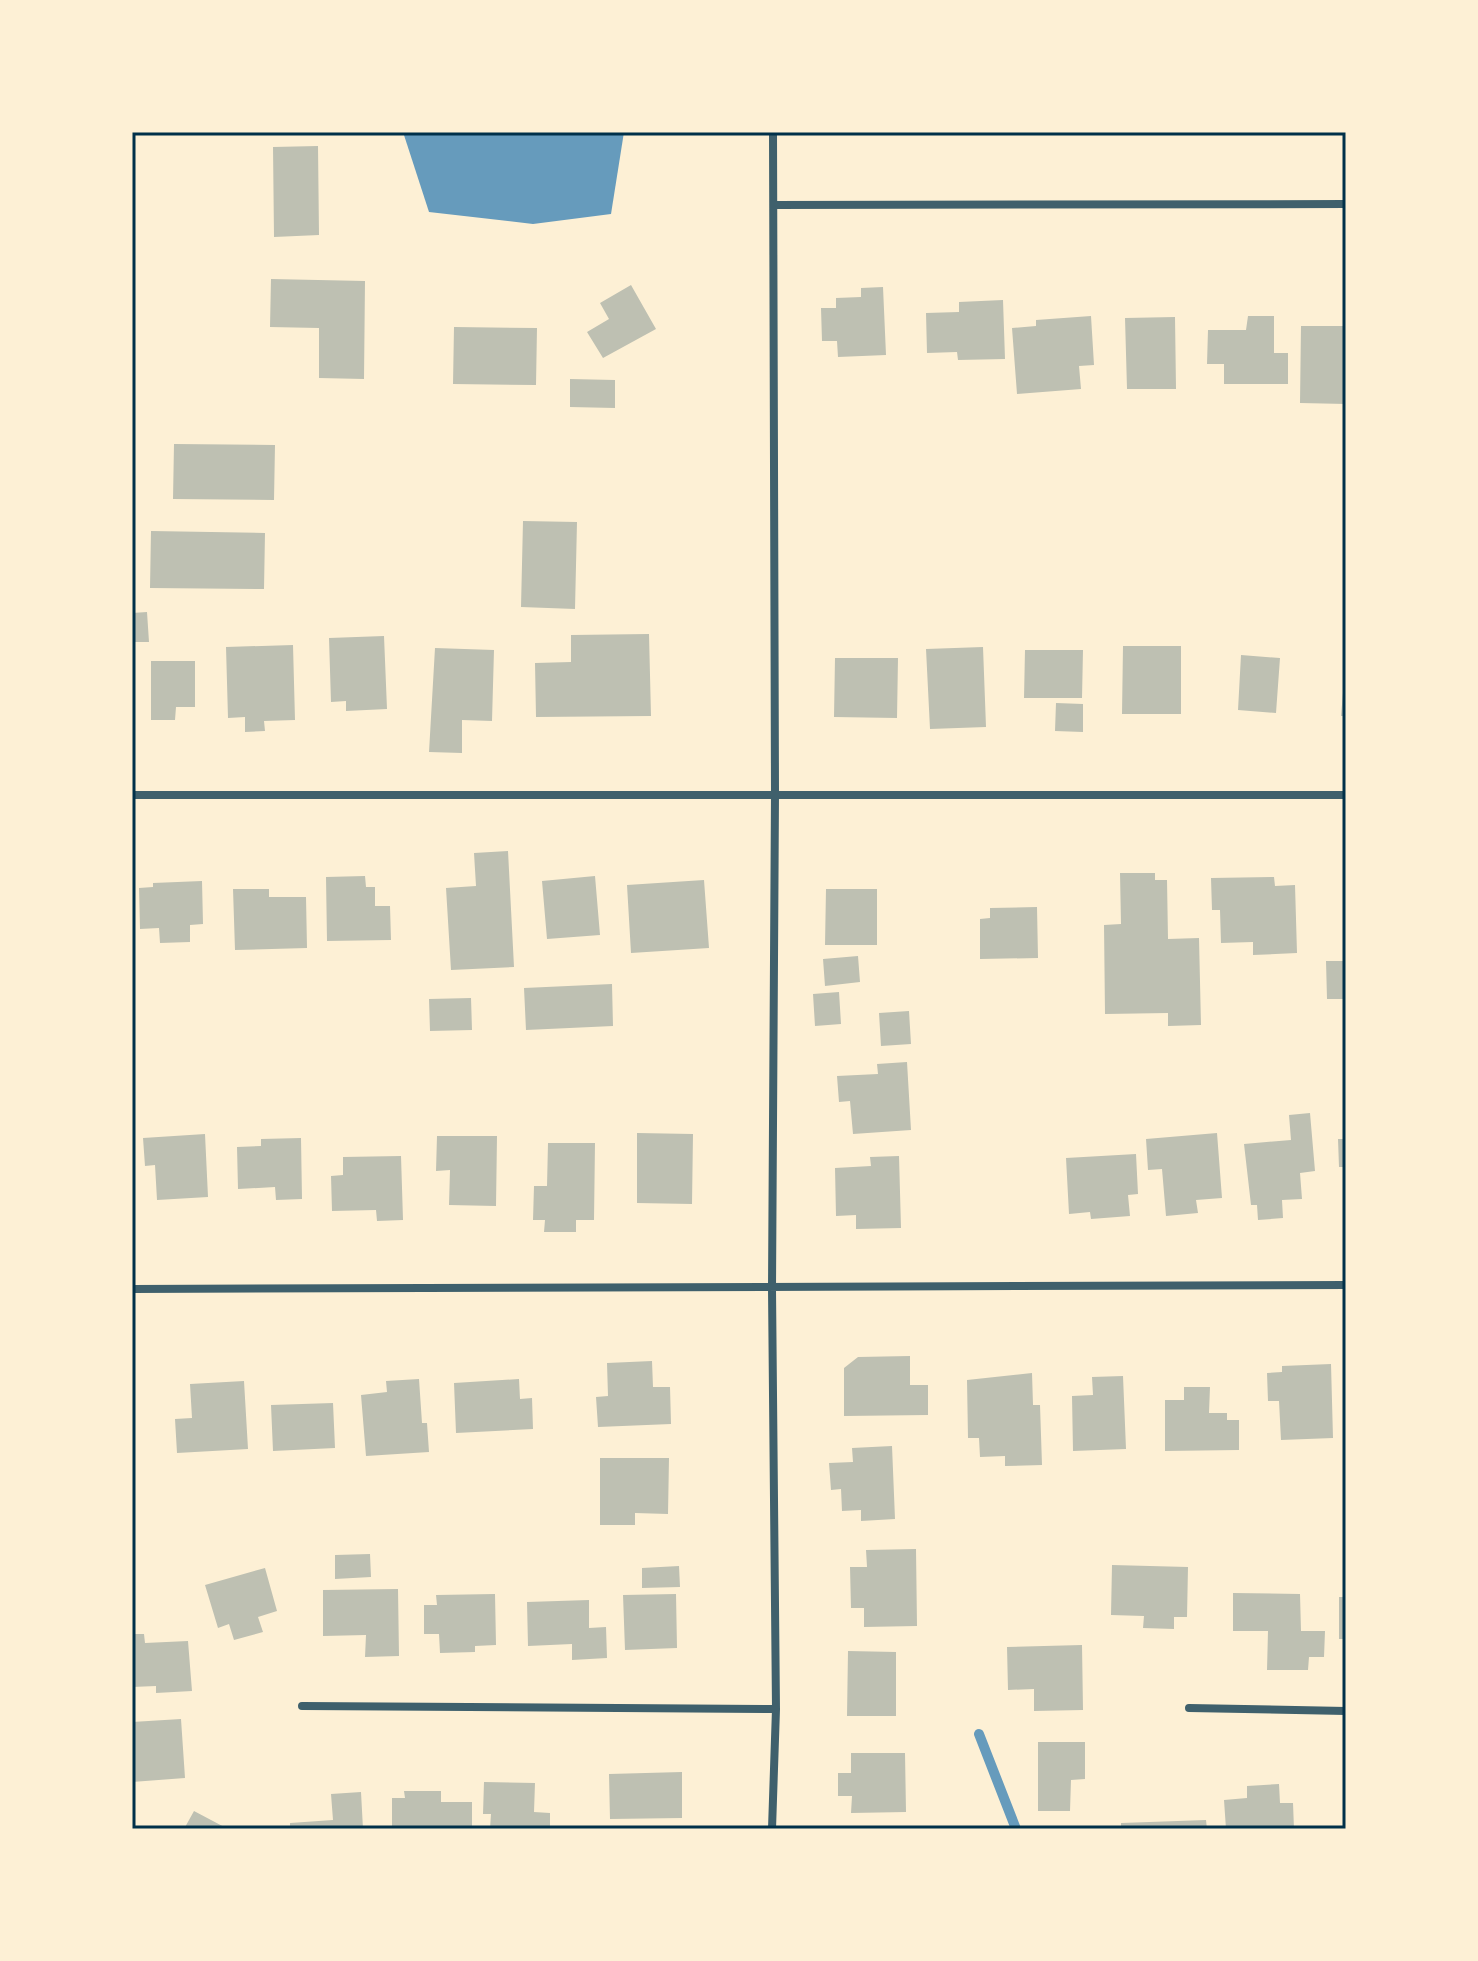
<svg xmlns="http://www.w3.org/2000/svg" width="1478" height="1961" viewBox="0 0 1478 1961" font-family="'IBM Plex Sans',sans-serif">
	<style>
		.water { fill: #669bbc }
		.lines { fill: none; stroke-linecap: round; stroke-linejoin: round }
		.stream { stroke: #669bbc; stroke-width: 10 }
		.building { fill: #bec0b2 }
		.minor { stroke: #3f606c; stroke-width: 8 }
		.neatline { fill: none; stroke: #003049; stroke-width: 3 }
	</style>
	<rect width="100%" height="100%" fill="#fdf0d5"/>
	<!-- water -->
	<path class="water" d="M403 132H624L611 214 533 224 429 212Z"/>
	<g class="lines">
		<!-- stream -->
		<path class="stream" d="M979 1734 1016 1829"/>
	</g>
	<!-- building -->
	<path class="building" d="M318 146 319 235 274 237 273 147Z
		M271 279 365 281 364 379 319 378V328L270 327Z
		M631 285 656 329 603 358 587 332 609 319 600 303Z
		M883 287 886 355 838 357 837 341H822L821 308H836V298L861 297V288Z
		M1003 300 1005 359 958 360 957 352 927 353 926 313 959 312V302Z
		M1091 316 1094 365 1079 366 1081 389 1017 394 1012 328 1036 326V320Z
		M1248 316H1274V353H1288V384H1224V364H1207L1208 330H1246Z
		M1175 317 1176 389H1127L1125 318Z
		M1301 326H1346V404L1300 403Z
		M454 327 537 328 536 385 453 384Z
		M570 379 615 380V408L570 407Z
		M174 444 275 445 274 500 173 499Z
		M523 521 577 522 575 609 521 607Z
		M151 531 265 533 264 589 150 588Z
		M147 612 149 642H132V613Z
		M649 634 651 716 536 717 535 663 571 662V635Z
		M384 636 387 709 346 711V701L331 702 329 638Z
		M293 645 295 720 264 721 265 731 245 732V717L228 718 226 647Z
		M1123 646H1181V714H1122Z
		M983 647 986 727 930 729 926 649Z
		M435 648 494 650 492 721 462 720V753L429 752Z
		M1025 650H1083L1082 698H1024Z
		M1241 655 1280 658 1276 713 1238 710Z
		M835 658H898L897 718 834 717Z
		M151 661H195V707H176L175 720H151Z
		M1344 681H1346V716H1341Z
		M1056 703 1083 704V732L1055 731Z
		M508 851 514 967 451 970 446 888 476 886 474 853Z
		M1120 873H1155V880H1167L1168 939 1199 938 1201 1025 1168 1026V1013L1105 1014 1104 925 1121 924Z
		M365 876 366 887H375V906H390L391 940 327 941 326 877Z
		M595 876 600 935 547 939 542 881Z
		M1274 877 1275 886 1295 885 1297 953 1253 955V942L1221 943 1220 910H1212L1211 878Z
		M704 880 709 948 631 953 627 885Z
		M202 881 203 924 190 925V942L160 943 159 928 140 929 139 888 153 887V883Z
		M233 889H269V897H306L307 948 235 950Z
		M826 889H877V945H825Z
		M1037 907 1038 958 980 959V919L990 918V908Z
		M858 956 860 982 825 986 823 959Z
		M1326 961H1346V999H1327Z
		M612 984 613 1026 526 1030 524 988Z
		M839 992 841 1024 815 1026 813 994Z
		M471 998 472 1030 430 1031 429 999Z
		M909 1011 911 1044 881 1046 879 1013Z
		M907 1062 911 1130 853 1134 850 1101 839 1102 837 1076 878 1074 877 1064Z
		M1310 1113 1315 1171 1300 1173 1302 1199 1282 1200 1283 1218 1258 1220 1257 1205H1251L1244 1144 1291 1140 1289 1115Z
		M637 1133 693 1134 692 1204 637 1203Z
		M1217 1133 1222 1198 1196 1200 1198 1213 1166 1216 1162 1169 1148 1170 1146 1139Z
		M205 1134 208 1197 157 1200 155 1165 145 1166 143 1138Z
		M437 1136H497L496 1206 449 1205 450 1170 436 1171Z
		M301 1138 302 1199 276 1200 275 1187 238 1189 237 1147 261 1146V1139Z
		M1338 1139H1346V1167H1339Z
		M548 1143H595L594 1220H576V1232H544L545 1220H533L534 1186H547Z
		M1136 1154 1138 1194 1128 1195 1130 1216 1091 1219 1090 1212 1069 1214 1066 1158Z
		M401 1156 403 1220 377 1221 376 1210 332 1211 331 1176 343 1175V1157Z
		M899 1156 901 1228 856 1229V1215L836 1216 835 1168 871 1166 870 1157Z
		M910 1356V1385H928V1415L844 1416V1368L858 1357Z
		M652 1361 653 1387H670L671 1424 598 1427 596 1397 608 1396 607 1363Z
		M1331 1364 1333 1438 1281 1440 1279 1401H1268L1267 1373 1282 1372V1366Z
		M1032 1373 1033 1405H1040L1042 1465 1005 1466V1456L980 1457 979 1438H968L967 1380Z
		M1123 1376 1126 1449 1073 1451 1072 1396 1093 1395 1092 1377Z
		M419 1379 422 1423H427L429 1452 366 1456 361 1395 387 1392 386 1381Z
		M519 1379 520 1399 532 1398 533 1429 456 1433 454 1383Z
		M244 1381 248 1449 177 1453 175 1419 192 1418 190 1384Z
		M1184 1387H1210L1209 1413H1227V1420H1239V1450L1165 1451V1400H1184Z
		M333 1403 335 1448 273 1451 271 1405Z
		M892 1446 895 1519 861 1521V1510L842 1511 841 1489 831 1490 829 1463 853 1462 852 1448Z
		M600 1458H669L668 1514 635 1513V1525H600Z
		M916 1549 917 1626 864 1627V1608H851L850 1567H867L866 1550Z
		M370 1554 371 1577 335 1579V1555Z
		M1112 1565 1188 1567 1187 1617H1174V1629L1143 1628 1144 1616 1111 1615Z
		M679 1566 680 1587 642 1588V1568Z
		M265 1568 277 1611 258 1617 263 1632 234 1640 229 1624 218 1628 205 1585Z
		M398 1589 399 1656 365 1657 366 1635 323 1636V1590Z
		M1233 1593 1300 1594 1301 1631H1325L1324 1657H1309L1308 1670H1267L1268 1631H1233Z
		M495 1594 496 1645 475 1646V1652L440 1653 439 1634H424V1605H437L436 1595Z
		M676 1594 677 1648 625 1650 623 1595Z
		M1339 1597H1346V1639H1339Z
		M589 1600V1628L606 1627 607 1658 572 1660V1644L528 1646 527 1602Z
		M132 1634H144L145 1643 188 1641 192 1691 156 1693V1686L132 1687Z
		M1082 1645 1083 1710 1034 1711V1689L1008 1690 1007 1647Z
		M848 1651 896 1652V1716H847Z
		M181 1719 185 1778 132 1782V1722Z
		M1038 1742H1085V1779L1071 1780 1070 1811H1038Z
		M851 1753H905L906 1812 851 1813 852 1796H838V1773H851Z
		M682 1772V1818L610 1819 609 1774Z
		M484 1782 535 1783 534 1812 550 1813V1829H490L491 1814H483Z
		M1279 1784 1280 1803H1293L1294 1829H1226L1224 1800 1247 1798V1786Z
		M404 1791H441V1802H472V1829H392V1798H405Z
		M361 1792 363 1829H290V1823L333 1820 331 1794Z
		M194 1811 228 1829H184Z
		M1206 1820 1207 1829H1121V1823Z"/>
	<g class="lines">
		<!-- minor -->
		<path class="minor" d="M774 205 1346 204
			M132 795H1346
			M132 1289 1346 1285
			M302 1706 776 1709
			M1189 1708 1346 1711
			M772 1829 776 1709 772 1289 775 794 773 132"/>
	</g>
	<!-- border -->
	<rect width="1478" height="1961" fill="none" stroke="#fdf0d5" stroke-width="268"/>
	<rect x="134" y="134" width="1210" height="1693" class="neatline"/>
</svg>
